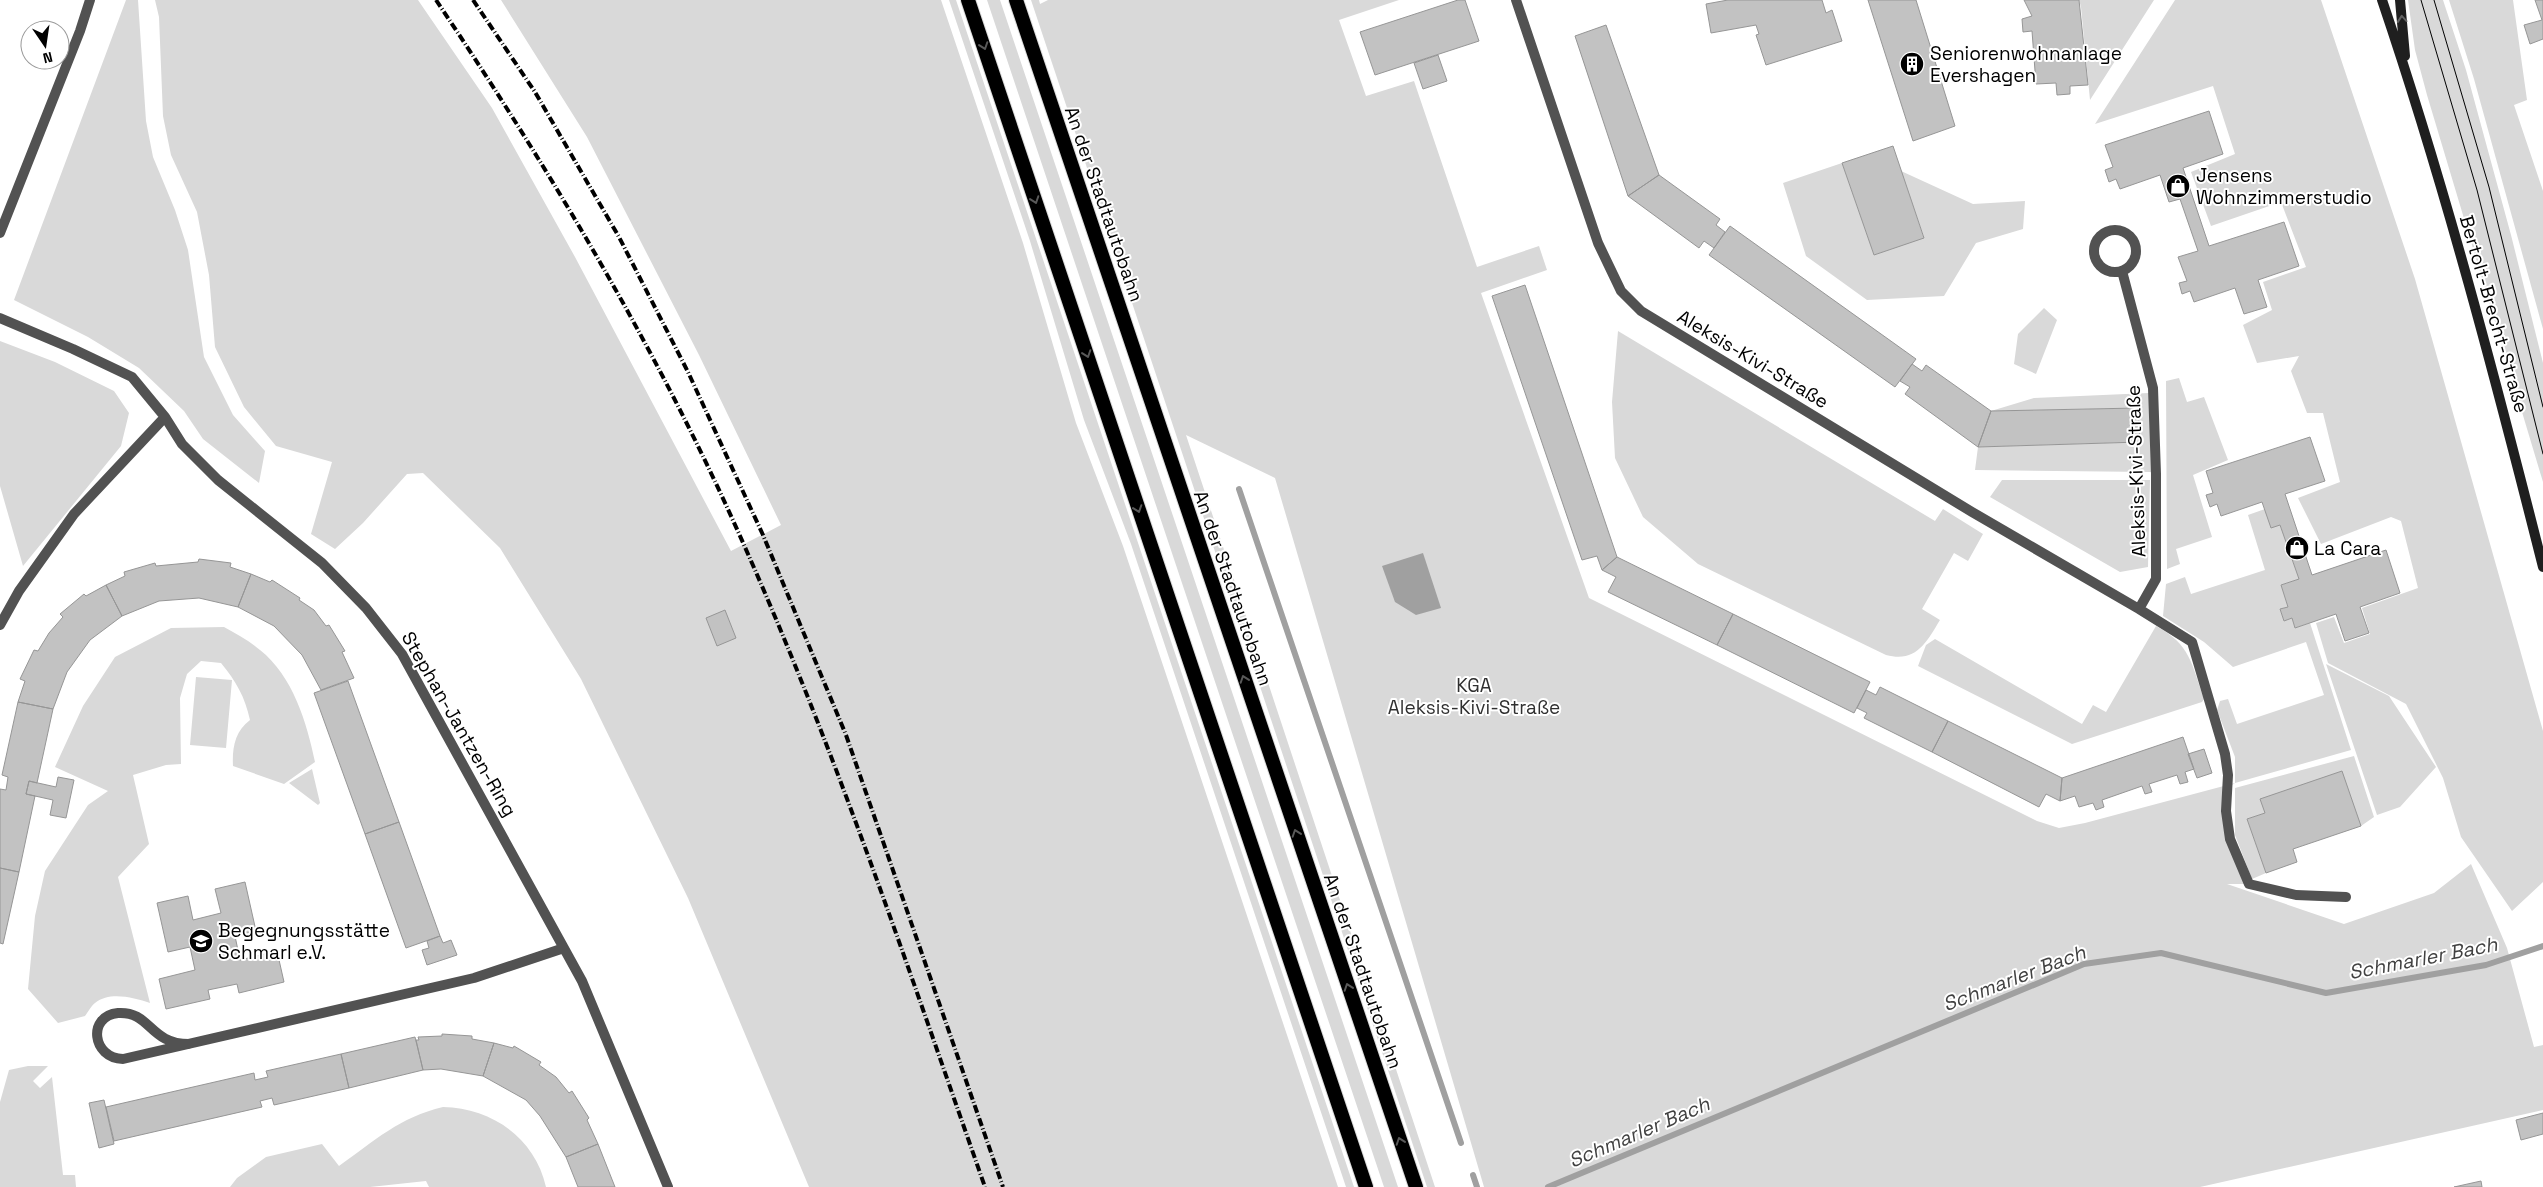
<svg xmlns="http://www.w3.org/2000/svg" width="2543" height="1187" viewBox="0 0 2543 1187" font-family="'Space Grotesk',sans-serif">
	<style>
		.green { fill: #d9d9d9 }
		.water { fill: #a0a0a0 }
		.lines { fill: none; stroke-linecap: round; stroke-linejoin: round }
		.stream { stroke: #a0a0a0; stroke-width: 6 }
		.building { fill: #c2c2c2; stroke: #969696 }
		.trunk-casing { stroke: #dbdbdb; stroke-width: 16 }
		.minor { stroke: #525252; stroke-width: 10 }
		.tertiary { stroke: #525252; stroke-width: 10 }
		.secondary { stroke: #1f1f1f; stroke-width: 10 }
		.trunk { stroke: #000; stroke-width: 14 }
		.tram { stroke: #000; stroke-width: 1 }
		.rail { stroke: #000; stroke-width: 4; stroke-dasharray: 8 2.5 1 2.5; stroke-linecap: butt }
		.oneway { stroke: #626262 }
		.oneway2 { stroke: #595959 }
		.labels { text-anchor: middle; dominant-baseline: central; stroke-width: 4; stroke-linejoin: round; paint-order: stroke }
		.poi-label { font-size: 19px; fill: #000; stroke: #fff; text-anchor: start }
		.street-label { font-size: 19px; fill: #000; stroke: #fff }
		.park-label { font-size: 19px; fill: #303030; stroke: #fff }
		.water-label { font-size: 20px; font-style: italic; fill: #414141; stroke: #fff }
	</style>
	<rect width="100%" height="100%" fill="#fff"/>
	<!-- green -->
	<path class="green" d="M126 0H138L146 121 153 157 175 210 188 250 204 357 233 415 265 451 259 483 203 439 184 411 139 368 88 337 14 300Z
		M155 0H418L492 108 575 257 731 551 781 525 699 355 587 137 501 0H941L1023 243 1076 423 1123 546 1338 1187H809L688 898 581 679 500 548 423 473 407 474 363 523 335 549 311 534 332 462 276 446 244 407 215 347 209 275 197 212 171 155 163 116 159 17Z
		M949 0H956L1354 1187H1346L1131 544 1084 420 1030 241Z
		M987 0H1000L1398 1187H1384Z
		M1031 0H1039L1040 4 1048 0H1399L1339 20 1366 96 1414 81 1477 267 1539 246 1547 270 1481 293 1589 598 2037 821 2059 828 2085 823 2235 783V757L2217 710 2220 701 2228 699 2237 724 2324 695 2306 642 2233 667 2204 642 2163 616 2166 584 2185 577 2191 594 2265 570 2248 515 2265 509 2280 525 2299 579 2281 585 2288 607 2280 609 2284 621 2292 618 2295 628 2310 623 2351 750 2235 783 2227 788 2226 811 2249 884H2227L2344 924 2434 893 2471 864 2507 948 2534 1047 2543 1045V1110L2200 1187H1484L1275 478 1186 435 1435 1187H1427Z
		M2079 0H2154L2090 100 2081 7Z
		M2175 0H2321L2415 279 2543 731V882L2512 911 2461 837 2443 778 2406 704 2328 663 2316 623 2334 617 2344 643 2370 634 2362 608 2418 588 2401 521 2391 517 2321 544 2298 498 2340 482 2323 413H2307L2291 371 2299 356 2257 363 2243 325 2272 310 2263 282 2306 267 2281 202 2211 226 2191 172 2235 154 2213 86 2095 124Z
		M2408 0H2443L2466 70 2511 235 2543 363V482L2427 95 2415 50Z
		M2449 0H2513L2527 100 2514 105 2543 191V329L2474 79Z
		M1842 163 1874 255 1924 237 1901 171 1973 204 2025 201 2023 229 1976 243 1944 296 1867 300 1806 256 1783 183Z
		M2044 308 2057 320 2036 374 2014 364 2018 334Z
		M1618 331 1935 521 1943 509 1983 534 1968 561 1954 553 1922 609 1940 620C1926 643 1916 663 1886 655L1698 564 1643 517 1615 458 1612 402Z
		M0 341 55 362 114 391 129 413 121 446 23 566 0 486Z
		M2179 378 2187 402 2204 397 2228 460 2193 475 2212 537 2176 549 2180 564 2167 569 2166 381Z
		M2149 393 2151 472 1975 470 1978 447 2139 442 2138 408 1991 411 2034 398Z
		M2002 480H2150L2148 567 2120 572 1990 497Z
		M2156 626C2191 645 2191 663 2204 699L2202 702 2072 744 1918 666 1926 645 1935 639 2082 724 2093 705 2106 712Z
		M224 627C236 634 250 641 260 650 293 676 307 723 315 762L284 784 233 766C232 748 235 731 250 720 245 697 236 681 221 663L201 661 187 674 180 698 181 764 166 765 133 775 149 844 118 877 150 1003C134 998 110 991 95 1003 91 1006 88 1012 85 1016L58 1023 28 989 35 916 45 871 88 805 108 791 55 767 83 706 115 657 171 628Z
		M2326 664 2389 696 2436 767 2400 807 2377 815Z
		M196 677 232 680 226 748 190 745Z
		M2354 756 2374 817 2361 826 2265 813 2247 819 2266 873 2252 879 2235 835V788Z
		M312 769 320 803 318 805 289 783Z
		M28 1066H48L33 1081 40 1088 52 1077 63 1175H75L76 1187H0V1102L9 1070Z
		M443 1107C492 1108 535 1138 546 1187H429L426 1181 370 1187H230L237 1178 266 1157 322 1144 339 1166C374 1141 400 1117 443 1107Z"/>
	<!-- water -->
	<path class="water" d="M1423 553 1441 608 1416 615 1395 602 1382 566Z"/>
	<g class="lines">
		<!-- stream -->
		<path class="stream" d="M1239 489 1461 1143
			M1473 1175 1477 1187
			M1548 1187 2084 964 2161 953 2326 993 2486 965 2543 946"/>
	</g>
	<!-- building -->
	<path class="building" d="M1458 0H1465L1479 41 1375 75 1360 32Z
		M1728 0H1822L1826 13 1832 10 1842 41 1766 65 1756 35 1759 34 1756 25 1711 33 1706 4Z
		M1868 0H1916L1955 126 1913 141Z
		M2024 0H2079L2088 85 2070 86V94L2057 95 2056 83 2036 84 2032 31 2023 32 2022 19 2032 16Z
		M2535 0H2543V39L2530 44 2524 25 2542 20Z
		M1606 25 1659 175 1628 196 1575 36Z
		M1438 55 1447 81 1423 89 1414 63Z
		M2209 111 2223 154 2183 168 2209 246 2284 222 2299 266 2258 280 2267 307 2244 314 2235 288 2194 302 2190 291 2182 294 2179 283 2187 281 2178 257 2198 251 2180 199 2169 202 2160 175 2120 189 2116 179 2109 182 2105 170 2113 167 2105 145Z
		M1893 146 1924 238 1874 255 1842 163Z
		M1659 175 1720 219 1716 225 1725 232 1714 248 1704 241 1699 248 1628 196Z
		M1730 226 1916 359 1895 387 1709 255Z
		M1525 285 1617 557 1602 570 1597 556 1582 560 1492 296Z
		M1912 364 1922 371 1926 365 1991 411 1978 447 1905 394 1910 387 1900 381Z
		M2138 408 2140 442 1978 447 1991 411Z
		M2310 437 2325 481 2285 494 2312 575 2386 550 2400 593 2360 607 2369 633 2345 641 2336 614 2295 628 2292 618 2284 621 2280 609 2288 607 2281 585 2299 579 2280 525 2271 528 2262 502 2221 516 2217 504 2210 507 2206 495 2213 493 2206 471Z
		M1617 557 1733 614 1717 645 1608 592 1616 577 1602 570Z
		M199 559 231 563 230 567 251 574 238 607 199 598 159 601 122 616 106 585 125 576 124 572 155 563 156 566 198 562Z
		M251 574 270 582 272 580 300 598 299 600 314 610 326 626 329 625 345 651 342 652 354 678 321 690 302 655 274 626 238 607Z
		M106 585 122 616 90 640 67 672 53 709 18 702 25 681 20 679 34 650 38 651 49 633 63 617 60 614 84 594 86 596Z
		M725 610 736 638 717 646 706 618Z
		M1733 614 1870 682 1854 713 1717 645Z
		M348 681 399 822 365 834 314 693Z
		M1880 687 1948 721 1932 752 1864 718 1867 713 1857 708 1866 690 1876 695Z
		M18 702 53 709 37 783 29 781 26 794 35 796 19 872 0 868V789L6 790 8 777 2 775Z
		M1948 721 2062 778 2060 801 2046 794 2039 807 1932 752Z
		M2183 737 2194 769 2185 772 2188 782 2180 784 2177 775 2149 784 2152 792 2145 794 2142 786 2102 800 2104 807 2096 810 2093 803 2079 807 2075 796 2060 801 2062 778Z
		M2204 749 2212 773 2197 778 2188 754Z
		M2342 771 2361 826 2293 849 2297 862 2266 873 2247 819 2265 813 2260 799Z
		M58 777 74 780 66 818 50 815 53 800 26 794 29 781 56 787Z
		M399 822 440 936 406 948 365 834Z
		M0 868 19 872 3 944 0 943Z
		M245 882 256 931 235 936 240 960 277 951 284 982 239 993 237 984 208 990 210 999 166 1009 159 979 195 970 190 947 168 952 157 903 188 896 193 920 221 913 215 889Z
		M440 936 443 943 451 940 457 955 427 965 422 950 429 948 427 941Z
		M442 1034 472 1036V1039L494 1043 483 1076 441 1069 423 1070 416 1040H419L418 1037 442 1036Z
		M415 1037 423 1070 349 1088 341 1054Z
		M494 1043 513 1048 514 1046 541 1062 539 1065 556 1077 569 1093 572 1091 589 1118 587 1120 598 1144 566 1157 540 1116 526 1100 483 1076Z
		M341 1054 349 1088 274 1105 272 1098 260 1101 262 1107 114 1141 106 1107 254 1073 255 1080 268 1077 266 1071Z
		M104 1100 114 1144 99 1148 89 1103Z
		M2543 1113V1134L2521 1140 2516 1120Z
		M598 1144 615 1187H578L566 1157Z
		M2481 1181 2482 1187H2454Z"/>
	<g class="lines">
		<!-- trunk casing -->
		<g class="trunk-casing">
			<path id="trunk" d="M968 0 1366 1187
				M1016 0 1416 1187"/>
		</g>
		<!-- minor -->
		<path class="minor" d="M1516 0 1598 243 1621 291 1641 311 1972 512 2139 609 2156 579V474L2153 388 2122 271
			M2094 251a21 21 0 1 1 42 0a21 21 0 1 1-42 0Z
			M0 318 73 349 132 377 165 417 182 444 218 480 322 563 366 608 402 654 582 981 668 1187
			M2139 609 2192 642 2225 754 2228 775 2226 811 2230 839 2249 884 2296 895 2346 897
			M0 625 19 591 74 514 165 417
			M189 1044C149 1044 151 1011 118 1013 87 1016 92 1058 123 1059L474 978 564 948"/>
		<!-- tertiary -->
		<path class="tertiary" d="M0 233 80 31 90 0"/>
		<!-- secondary -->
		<path class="secondary" d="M2382 0C2445 186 2495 377 2543 567
			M2400 0 2405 56"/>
		<!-- trunk -->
		<use href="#trunk" class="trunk"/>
		<!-- tram -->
		<path class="tram" d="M2421 0 2477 190 2543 454
			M2434 0 2489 187 2543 407"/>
		<!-- rail -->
		<path class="rail" d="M436 0C552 173 660 354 744 545 837 754 909 971 985 1187
			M473 0 535 92 619 237 688 372 763 535 846 735 1003 1187"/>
	</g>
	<!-- one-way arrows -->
	<defs><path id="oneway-chevron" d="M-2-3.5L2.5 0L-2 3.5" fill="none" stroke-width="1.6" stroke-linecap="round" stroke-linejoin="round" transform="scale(1.25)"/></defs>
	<use class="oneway" href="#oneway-chevron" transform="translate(2402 19) rotate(-95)"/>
	<g class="oneway2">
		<use href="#oneway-chevron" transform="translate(984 46) rotate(71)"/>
		<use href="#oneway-chevron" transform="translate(1035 200) rotate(71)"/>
		<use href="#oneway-chevron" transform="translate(1087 354) rotate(71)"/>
		<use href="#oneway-chevron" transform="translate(1138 509) rotate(71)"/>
		<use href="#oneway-chevron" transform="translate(1244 679) rotate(-109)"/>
		<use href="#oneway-chevron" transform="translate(1296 833) rotate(-109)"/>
		<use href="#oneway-chevron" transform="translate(1348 987) rotate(-109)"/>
		<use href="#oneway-chevron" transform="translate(1400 1141) rotate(-109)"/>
	</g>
	<!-- icons -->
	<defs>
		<g id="building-disc" transform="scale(1.25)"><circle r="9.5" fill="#000" stroke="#fff"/><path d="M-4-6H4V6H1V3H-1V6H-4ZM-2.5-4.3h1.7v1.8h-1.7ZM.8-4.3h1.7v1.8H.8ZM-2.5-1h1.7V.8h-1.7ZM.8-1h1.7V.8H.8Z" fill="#fff"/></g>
		<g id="shop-disc" transform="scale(1.25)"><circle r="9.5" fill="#000" stroke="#fff"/><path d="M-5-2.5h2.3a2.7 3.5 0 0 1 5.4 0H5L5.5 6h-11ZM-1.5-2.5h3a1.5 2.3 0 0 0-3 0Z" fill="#fff"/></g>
		<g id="school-disc" transform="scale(1.25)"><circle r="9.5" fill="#000" stroke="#fff"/><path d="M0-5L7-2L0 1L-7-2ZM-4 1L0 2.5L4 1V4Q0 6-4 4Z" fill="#fff"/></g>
	</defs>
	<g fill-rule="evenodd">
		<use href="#building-disc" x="1912" y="64"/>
		<use href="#shop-disc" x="2178" y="186"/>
		<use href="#shop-disc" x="2297" y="548"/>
		<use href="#school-disc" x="201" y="941"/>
	</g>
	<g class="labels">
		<!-- poi labels -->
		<g class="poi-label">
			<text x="1930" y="53">Seniorenwohnanlage<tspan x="1930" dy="22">Evershagen</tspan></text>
			<text x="2196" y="175">Jensens<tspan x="2196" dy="22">Wohnzimmerstudio</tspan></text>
			<text x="2314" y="548">La Cara</text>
			<text x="218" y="930">Begegnungsstätte<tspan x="218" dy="22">Schmarl e.V.</tspan></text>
		</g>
		<!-- street labels -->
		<g class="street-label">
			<text transform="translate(1104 204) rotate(71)">An der Stadtautobahn</text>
			<text transform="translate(2494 314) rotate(74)">Bertolt-Brecht-Straße</text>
			<text transform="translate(1753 359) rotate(31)">Aleksis-Kivi-Straße</text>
			<text transform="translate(2136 471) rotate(-92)">Aleksis-Kivi-Straße</text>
			<text transform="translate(1233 588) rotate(71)">An der Stadtautobahn</text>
			<text transform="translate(459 724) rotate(60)">Stephan-Jantzen-Ring</text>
			<text transform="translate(1363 971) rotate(71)">An der Stadtautobahn</text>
		</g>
		<!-- park labels -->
		<g class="park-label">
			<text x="1474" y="685">KGA<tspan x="1474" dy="22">Aleksis-Kivi-Straße</tspan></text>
		</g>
		<!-- water labels -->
		<g class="water-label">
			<text transform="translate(2423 958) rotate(-11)">Schmarler Bach</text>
			<text transform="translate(2014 978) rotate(-21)">Schmarler Bach</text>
			<text transform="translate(1639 1132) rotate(-23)">Schmarler Bach</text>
		</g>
	</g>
	<!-- north arrow -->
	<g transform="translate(45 45) rotate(167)"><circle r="24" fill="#ffffff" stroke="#999999"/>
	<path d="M0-4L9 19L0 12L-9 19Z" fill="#000000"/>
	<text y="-8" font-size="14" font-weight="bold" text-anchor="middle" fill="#000000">N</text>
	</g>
</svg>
